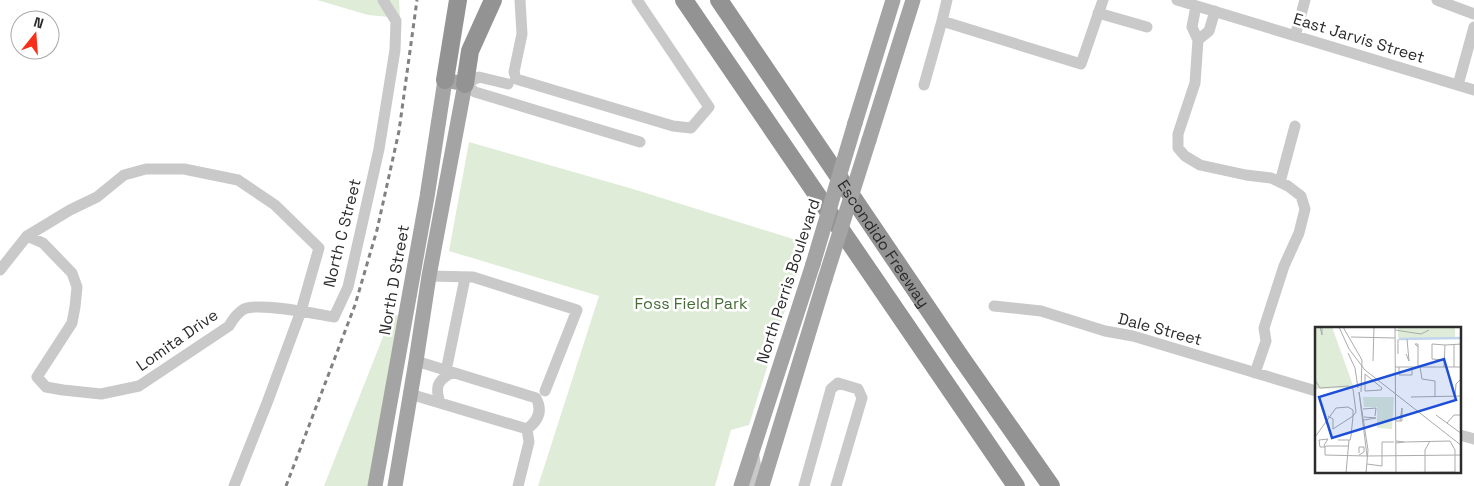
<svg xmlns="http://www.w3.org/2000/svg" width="1474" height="486" viewBox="0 0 1474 486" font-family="'Space Grotesk',sans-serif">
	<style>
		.green { fill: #dfecd7 }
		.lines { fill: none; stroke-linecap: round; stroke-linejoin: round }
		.minor { stroke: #c9c9c9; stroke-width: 11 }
		.major { stroke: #a4a4a4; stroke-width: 15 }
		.highway { stroke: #939393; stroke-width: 18 }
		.rail { stroke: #818181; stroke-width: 3; stroke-dasharray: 5 4; stroke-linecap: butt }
		.major-bridge { stroke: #a4a4a4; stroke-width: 15 }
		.labels { text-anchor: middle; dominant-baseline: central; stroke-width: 5; stroke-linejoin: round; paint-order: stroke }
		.street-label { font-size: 16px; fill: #2c2c2c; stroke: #fff }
		.park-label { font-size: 16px; fill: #466b36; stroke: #fff }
		.inset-river { fill: none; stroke: #c1d5ee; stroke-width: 2.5 }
		.inset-road { fill: none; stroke: #ababab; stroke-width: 1 }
		.view { fill: #1d4ed8; fill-opacity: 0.15; stroke: #1d4ed8; stroke-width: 2.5 }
		.inset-edge { fill: none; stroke: #2c2c2c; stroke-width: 2.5 }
	</style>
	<rect width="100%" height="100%" fill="#fff"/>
	<!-- green -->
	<path class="green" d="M317 0H399L400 18 368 15Z
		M469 142 633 189 806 243 749 425 731 430 715 486H538L599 296 449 251Z
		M392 314 399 316 369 486H324Z"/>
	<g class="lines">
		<!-- minor -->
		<path class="minor" d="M520 0 522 34 514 72 516 79 673 126 691 128 709 107 637 0
			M947 0 942 21 1081 64 1103 0
			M1177 0 1474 90
			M1437 0 1474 14
			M1196 6 1192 27 1198 40 1195 83 1178 134V148L1185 156 1200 165 1246 175 1271 178 1288 186 1301 196 1305 209 1299 233 1284 266 1264 328 1266 341 1255 373
			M1098 13 1147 27
			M1295 36 1305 0
			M1198 40 1209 31 1215 11
			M508 84 479 77 465 84 475 92 640 142
			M924 85 942 21
			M1458 85 1474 27
			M1280 182 1295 126
			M27 236 43 243 72 273 77 287 75 307 72 323 37 377 46 387 63 390 101 394 139 386 229 326C233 319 237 313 244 309 260 302 316 314 334 317L348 287 379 149 395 50 396 21 383 0
			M0 270 27 236 70 210 97 197 124 175 146 169H184L238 180 275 205 319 248 301 311 267 403 234 486
			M429 276 473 277 577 310 545 391
			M994 306 1041 311 1105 331 1133 336 1316 391
			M446 371 465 278
			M410 394 527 429C538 421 543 411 536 398L416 361
			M440 403C435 387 437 381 451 373
			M1460 435 1474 439
			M518 486 529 442 527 429
			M751 486 756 468 753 451
			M804 486 831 389 838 383 858 389 862 398 836 486"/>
		<!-- major -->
		<path class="major" d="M855 123 893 0
			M869 140 913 0
			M375 486 427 197 445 80 465 84 429 276 416 361 395 486
			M741 486 813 264
			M762 486 825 279"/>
		<!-- highway -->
		<g class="highway">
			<path d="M684 0 1016 486"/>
			<path id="s1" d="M719 0 960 356 1051 486"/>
			<path d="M445 80 458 0"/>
			<path d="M465 84 470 51 493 0"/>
		</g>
		<!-- rail -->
		<path class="rail" d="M286 486 355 305 377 230 399 131 417 0"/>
		<!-- major-bridge -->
		<path class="major-bridge" d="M813 264 855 123
			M825 279 869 140"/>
	</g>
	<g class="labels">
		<!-- street labels -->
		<g class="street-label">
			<text transform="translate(1359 38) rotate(17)">East Jarvis Street</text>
			<text transform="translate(342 233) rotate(-76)">North C Street</text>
			<text stroke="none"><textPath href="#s1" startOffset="294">Escondido Freeway</textPath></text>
			<text transform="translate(394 280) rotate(-80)">North D Street</text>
			<text transform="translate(788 281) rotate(-72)">North Perris Boulevard</text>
			<text transform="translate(1160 329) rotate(15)">Dale Street</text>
			<text transform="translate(177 340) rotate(-35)">Lomita Drive</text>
		</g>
		<!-- park labels -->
		<g class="park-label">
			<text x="691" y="303">Foss Field Park</text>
		</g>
	</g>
	<!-- overview -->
	<g transform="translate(1315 327)">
		<rect width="146" height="146" fill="#fff"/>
		<path d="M0 0H17L39 61 0 62ZM83 0H140V11H83ZM48 70H79L77 102 62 101V80H49Z" fill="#dfecd7"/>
		<path class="inset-river" d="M84 12 147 11"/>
		<path class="inset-road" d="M5 0 7 8V0M24 0 34 22 50 43 147 119M28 0 47 33 46 65M80 0 81 146M80 3 106 7 114 3M36 10 80 11M83 12V27M130 18 147 17M139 18V40M33 26 40 41 43 61M91 27 94 34 92 12M129 33 117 32V17L130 18 129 40M58 34 59 0M80 40H147M84 40V48H97V40M103 40V17H100L103 20M105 40 107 52 120 54V69M50 47 67 61 66 63 50 64ZM0 53 5 61 33 59 38 62 41 85 38 89 36 109 35 113H23M140 69 141 57 147 51M96 70 147 69M48 82 61 81 60 89M121 88 147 107M13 89 18 92V102L38 89M49 90 61 91 49 93M81 94H87V81L85 94M132 96 139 88H147M0 110 21 81 33 80 38 83V89M81 114 89 115 81 116M89 115 135 114 140 123V146M33 119H11L10 120H5L4 113 13 112 9 118 10 120V128L52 129M44 128 49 125V120H44V126M52 129 147 128M52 137 67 139V115H79M0 146H33M31 146 34 113M41 146 140 145M51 146 53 123 44 65 52 129M110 146V123L115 114"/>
		<path class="view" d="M129 32 141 73 17 111 4 70Z"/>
		<rect width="146" height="146" class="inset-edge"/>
	</g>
	<!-- north arrow -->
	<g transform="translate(35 35) rotate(17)"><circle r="24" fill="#ffffff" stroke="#ababab"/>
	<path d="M0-4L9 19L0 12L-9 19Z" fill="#f6301b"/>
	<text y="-8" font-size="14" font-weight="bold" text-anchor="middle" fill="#2c2c2c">N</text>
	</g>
</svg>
